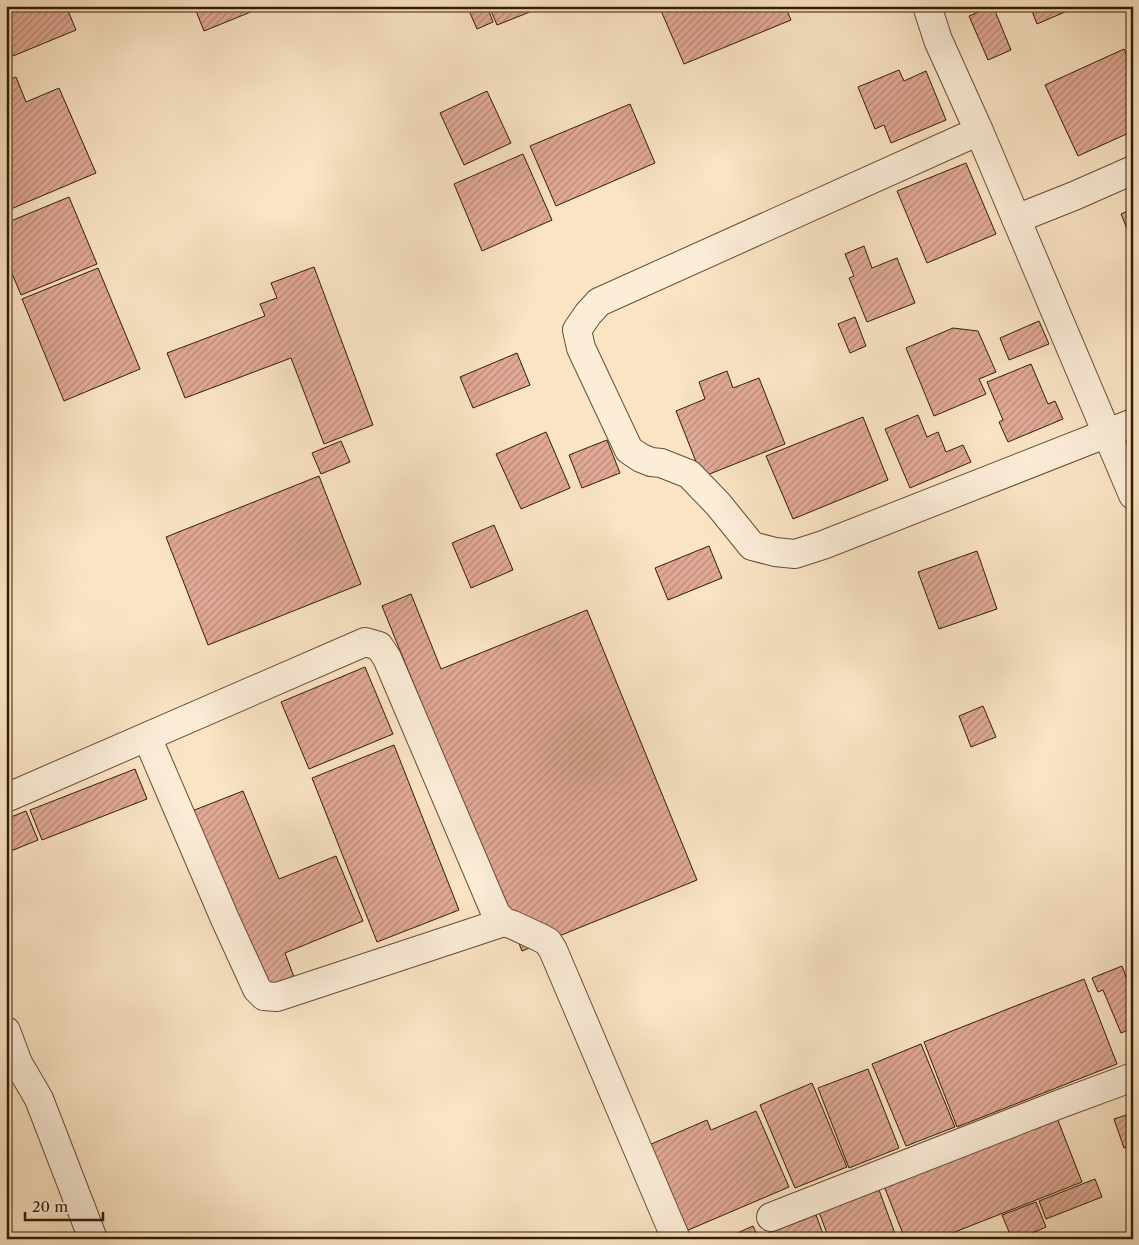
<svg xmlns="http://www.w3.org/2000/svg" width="1139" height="1245" viewBox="0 0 1139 1245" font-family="'Libre Caslon Text',serif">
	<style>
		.building { fill: url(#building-hatch); stroke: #341c01 }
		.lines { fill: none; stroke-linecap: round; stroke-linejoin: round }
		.minor-casing { stroke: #664e32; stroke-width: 30 }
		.minor { stroke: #fcedd9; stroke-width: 28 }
	</style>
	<defs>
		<pattern id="building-hatch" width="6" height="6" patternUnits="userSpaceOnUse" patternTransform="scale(1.25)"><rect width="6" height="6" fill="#e1a997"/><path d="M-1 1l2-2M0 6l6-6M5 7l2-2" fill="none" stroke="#b78979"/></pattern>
	</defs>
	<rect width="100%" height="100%" fill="#fae4c4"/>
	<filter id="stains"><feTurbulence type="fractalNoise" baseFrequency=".004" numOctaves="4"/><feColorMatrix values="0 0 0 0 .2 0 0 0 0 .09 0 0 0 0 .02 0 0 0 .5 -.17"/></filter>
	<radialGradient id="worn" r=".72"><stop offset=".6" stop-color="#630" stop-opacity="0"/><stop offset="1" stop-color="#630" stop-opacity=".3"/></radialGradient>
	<!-- building -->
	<path class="building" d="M6 6H66L76 30 13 56 6 41Z
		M194 6H263V7L204 31Z
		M467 6H487L493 22 477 29Z
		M489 6H545L497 25Z
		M659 6H785L791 20 684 64Z
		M993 6 1011 50 988 60 969 16Z
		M1030 6H1079L1037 24Z
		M1124 49 1133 68V131L1078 156 1045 85Z
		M899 70 904 81 926 71 946 120 891 143 884 125 875 129 858 87Z
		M16 77 26 102 59 88 96 173 6 211V81Z
		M487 91 511 143 464 165 440 113Z
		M630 104 655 163 556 206 530 146Z
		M523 154 552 220 482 251 454 184Z
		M966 163 996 234 927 263 897 191Z
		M69 197 97 264 21 295 6 259V223Z
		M1133 209V232L1131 229 1128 231 1121 214Z
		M864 246 872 268 897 258 915 303 867 322 849 278 854 276 845 254Z
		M314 267 373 425 324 444 291 358 185 398 167 353 265 316 260 304 277 298 271 283Z
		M98 268 140 369 64 401 22 299Z
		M855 317 866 346 850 353 838 324Z
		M1039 321 1049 344 1009 360 1000 338Z
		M953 328 978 331 996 372 979 379 986 394 934 416 906 348Z
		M517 353 530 385 473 408 460 377Z
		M1031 364 1048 404 1055 401 1063 419 1008 442 999 422 1003 420 987 382Z
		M727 371 733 388 759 378 785 444 702 477 676 411 705 399 699 382Z
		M918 415 927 437 938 432 946 452 963 445 971 462 910 488 885 429Z
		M863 417 888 480 793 519 766 456Z
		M546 432 570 488 521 509 496 454Z
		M607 440 620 473 582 488 569 455Z
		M341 441 350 462 321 474 312 453Z
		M319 476 361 584 208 645 166 537Z
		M494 525 513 570 471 588 452 543Z
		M709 546 722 578 668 600 655 568Z
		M977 551 997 609 939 629 918 572Z
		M411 594 441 669 587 610 697 880 522 951 382 606Z
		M365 667 393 734 309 769 281 702Z
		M983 706 996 737 971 747 959 716Z
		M394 745 459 910 377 942 312 778Z
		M135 769 147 799 42 840 30 810Z
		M243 791 279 879 336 856 363 921 285 953 294 977 265 989 192 811Z
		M26 811 38 840 6 853V819Z
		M1122 966 1128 982 1133 980V1028L1121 1033 1103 990 1098 992 1092 978Z
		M1084 979 1117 1064 957 1127 924 1042Z
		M921 1044 955 1127 906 1146 872 1064Z
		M868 1069 899 1148 849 1168 818 1088Z
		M812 1083 847 1167 795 1188 760 1105Z
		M756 1111 789 1187 686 1231 649 1145 707 1120 711 1130Z
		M1133 1113V1145L1124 1148 1114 1119Z
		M1057 1118 1082 1182 937 1239H905L884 1186Z
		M1095 1179 1102 1197 1046 1219 1039 1201Z
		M879 1190 897 1239H829L819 1212Z
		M1036 1202 1046 1227 1018 1239H1012L1002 1215Z
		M816 1215 825 1239H768L766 1234Z
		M753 1226 759 1239H724Z"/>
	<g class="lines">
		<!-- minor casing -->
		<g class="minor-casing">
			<path id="minor" d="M927 6 938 40 979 131 1133 495
				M979 131 599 302 588 314 577 330 581 348 629 450 641 458 651 462 661 463 689 474 718 504 752 546 775 552 795 554 823 545 1133 423
				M1016 219 1074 196 1133 170
				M147 737 225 919 257 989 264 996 277 997 504 922
				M6 798 365 642 379 646 387 658 496 914 504 922 513 925 541 938 548 942 553 950 676 1239
				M6 1031 18 1063 39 1099 93 1239
				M771 1217 1060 1104 1133 1077"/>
		</g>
		<!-- minor -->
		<use href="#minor" class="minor"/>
	</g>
	<!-- margin -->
	<rect width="1139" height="1245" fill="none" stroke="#fae4c4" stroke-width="25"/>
	<rect x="8" y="8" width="1124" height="1230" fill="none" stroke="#341c01" stroke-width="2.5"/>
	<rect x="12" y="12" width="1114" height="1220" fill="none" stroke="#341c01"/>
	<!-- scale -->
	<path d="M25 1212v8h78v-8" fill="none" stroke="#341c01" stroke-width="2.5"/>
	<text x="32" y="1212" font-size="15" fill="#341c01" stroke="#fcedd9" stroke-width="4" paint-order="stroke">20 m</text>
	<rect width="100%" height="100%" filter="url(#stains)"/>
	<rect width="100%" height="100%" fill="url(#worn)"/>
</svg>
